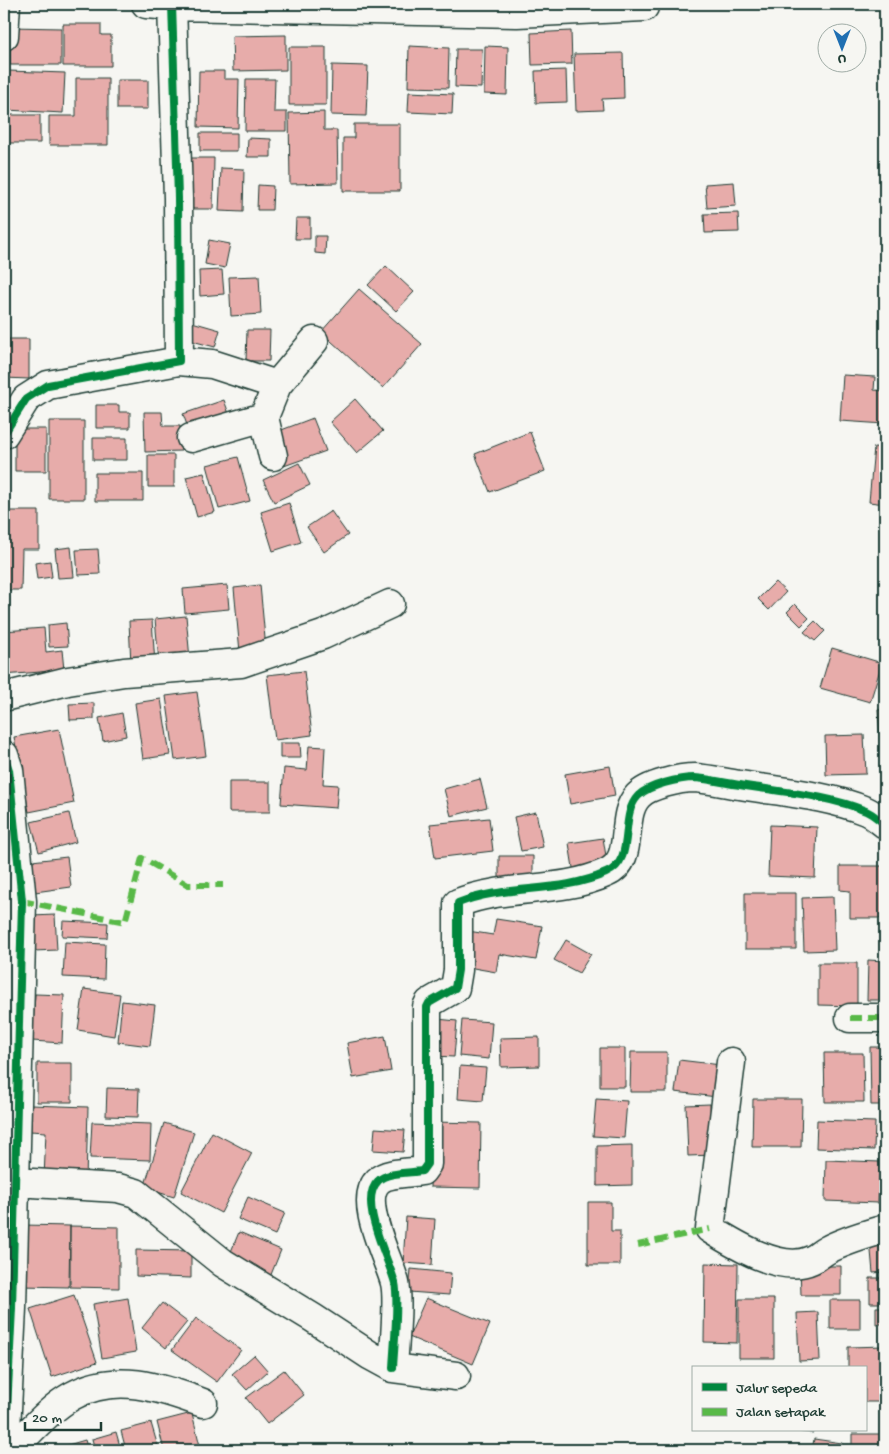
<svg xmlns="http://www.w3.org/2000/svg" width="889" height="1454" viewBox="0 0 889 1454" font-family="'Gochi Hand',sans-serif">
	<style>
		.building { fill: #e7acaa; stroke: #1f3d34 }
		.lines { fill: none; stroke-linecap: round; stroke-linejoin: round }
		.minor-casing { stroke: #1f3d34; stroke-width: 31 }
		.minor { stroke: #f6f6f2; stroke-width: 28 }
		.quiet { stroke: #58b947; stroke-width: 6; stroke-dasharray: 12 6; stroke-linecap: butt }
		.cycleway-casing { stroke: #f6f6f2; stroke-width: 11 }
		.cycleway { stroke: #00873e; stroke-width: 8 }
	</style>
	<rect width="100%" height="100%" fill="#f6f6f2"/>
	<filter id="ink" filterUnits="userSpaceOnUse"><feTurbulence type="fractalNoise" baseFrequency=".02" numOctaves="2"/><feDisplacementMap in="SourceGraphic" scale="10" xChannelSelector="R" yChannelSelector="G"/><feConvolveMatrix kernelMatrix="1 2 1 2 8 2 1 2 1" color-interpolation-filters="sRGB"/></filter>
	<g filter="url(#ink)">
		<!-- building -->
		<path class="building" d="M63 24H101V35H111V66H63Z
			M10 27 61 28V65H10Z
			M571 31 572 64 532 65 531 33Z
			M286 35V70L233 71 232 36Z
			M409 46 449 48 448 88 408 87Z
			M485 46 508 47 507 95 484 94Z
			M289 47H326V105H289Z
			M456 49H482L481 88 455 87Z
			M623 53 624 98 602 99 603 110 576 111 574 54Z
			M332 65 368 66 366 116 331 115Z
			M566 70 567 102 536 103 535 71Z
			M8 71 65 73 63 113 6 110Z
			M199 71H224V79H239L238 128 198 127Z
			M76 78H108V145H49V116H76Z
			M246 79H275L274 112H287V131H245Z
			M117 80H148V109H117Z
			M409 92 453 94 452 114 408 112Z
			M324 112V130H337L338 183 290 184 289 113Z
			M9 115H40V143H9Z
			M354 124H400V191H343V138H354Z
			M200 133H237V151H200Z
			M248 138 271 139V157H247Z
			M191 158H214L213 209H191Z
			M221 168 244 169 243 212 219 211Z
			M734 182 736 206 707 208 705 184Z
			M258 185 273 186 272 210H257Z
			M738 213 739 232 705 233 704 214Z
			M296 218H310V239H295Z
			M315 236H326L325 254 315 253Z
			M209 240 230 244 225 268 205 264Z
			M386 266 414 292 396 311 368 285Z
			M222 270 224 294 200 296 199 271Z
			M259 276 261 314 231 316 229 277Z
			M359 289 422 344 383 388 321 332Z
			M192 322 220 330 215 347 188 340Z
			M247 330H270L269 361H246Z
			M4 339H29V379L4 378Z
			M843 375 875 377 874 390 885 391V424L840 421Z
			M355 399 383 431 357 453 330 422Z
			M224 400 232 422 191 436 183 414Z
			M96 405H119V412H130V428H96Z
			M144 412H162L163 426H180L181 451 145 452Z
			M313 418 326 451 284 466 271 434Z
			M49 421H84V499H49Z
			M15 429H46V471H15Z
			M530 432 545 471 490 492 475 454Z
			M93 438H127V460H93Z
			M874 447 885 448V504L869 502Z
			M148 455H174V487H148Z
			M238 457 250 501 219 509 207 465Z
			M299 463 310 485 274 502 263 480Z
			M95 473H143V501H95Z
			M204 473 215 512 197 517 186 477Z
			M289 503 301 542 273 551 261 512Z
			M4 511H39V549H22L21 590H4Z
			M331 511 348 535 324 552 307 527Z
			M71 547 74 577 58 578 55 549Z
			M98 549 100 574 78 575 76 550Z
			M50 561 52 577 37 579 35 563Z
			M775 582 786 592 769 610 758 599Z
			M227 585 229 609 185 613 183 589Z
			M260 585 266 649 240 652 234 588Z
			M795 604 809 618 801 626 787 612Z
			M186 616 190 659 159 662 155 619Z
			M152 620 155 664 131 665 129 621Z
			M815 621 825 631 815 641 804 632Z
			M66 623 68 646 49 647 48 625Z
			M44 628 46 652 62 650 64 670 4 675V631Z
			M832 648 882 663 870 702 820 688Z
			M304 671 312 735 275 740 267 675Z
			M197 692 206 756 175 760 166 696Z
			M161 699 170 755 143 759 135 703Z
			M94 703V719L70 720 69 704Z
			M885 709V765H882L878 710Z
			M122 713 126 736 103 741 99 718Z
			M59 729 74 803 29 812 14 737Z
			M864 735 866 774 826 775 825 736Z
			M280 743H300L301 758H280Z
			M309 746 325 747 323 784 338 785 336 808 281 804 284 768 307 770Z
			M610 766 615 796 570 804 565 774Z
			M480 779 487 807 451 816 444 789Z
			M229 782H270V812H229Z
			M536 812 543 847 521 851 514 817Z
			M69 813 76 842 39 852 31 822Z
			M489 818 493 851 435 858 430 824Z
			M770 825 817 827 815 878 768 876Z
			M603 838 608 868 574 874 569 843Z
			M499 856H533V883H499Z
			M67 857 71 887 35 892 32 861Z
			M840 866H885L884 918H850V891L840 890Z
			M745 893H796V949H745Z
			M833 897 835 950 804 951 802 898Z
			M55 915 57 950 34 951 32 916Z
			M496 919 542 926 536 960 499 954 496 972 462 966 468 931 493 935Z
			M63 921 108 923 107 938 62 936Z
			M566 940 591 954 579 973 554 960Z
			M65 942 105 944 104 979 63 977Z
			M868 960 885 961V1000H867Z
			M818 963H857V1006L818 1005Z
			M84 989 120 994 114 1036 78 1030Z
			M35 994 64 995 62 1043 32 1041Z
			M122 1001 155 1005 150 1046 118 1042Z
			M437 1019 457 1021 454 1057 434 1056Z
			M462 1020 492 1022 489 1059 459 1056Z
			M385 1036 391 1071 353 1078 347 1043Z
			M539 1037V1066L501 1067 500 1038Z
			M870 1047H885V1105H871Z
			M600 1048H625V1087H600Z
			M631 1052H667V1092H630Z
			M824 1053H863L864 1102H825Z
			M679 1060 721 1065 717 1097 675 1092Z
			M37 1063H72V1102H37Z
			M460 1066 486 1068 483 1101 458 1099Z
			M107 1088 139 1089 138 1117 106 1116Z
			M596 1099 627 1101 624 1138 593 1136Z
			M753 1099H802L801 1147H752Z
			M710 1104 713 1155 688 1156 686 1105Z
			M31 1105 88 1107 86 1180 44 1178 46 1132 30 1131Z
			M817 1120 875 1122 874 1150 816 1148Z
			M92 1122 151 1124 150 1160 90 1158Z
			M432 1122 481 1123 480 1188 430 1187Z
			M164 1123 194 1132 174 1197 144 1188Z
			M375 1128 405 1130 403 1152 373 1150Z
			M212 1132 252 1153 221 1213 181 1192Z
			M632 1145V1185L597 1186V1146Z
			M826 1160 880 1162 878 1203 825 1201Z
			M248 1197 285 1213 275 1235 238 1219Z
			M588 1202H611V1231H620V1265H588Z
			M406 1217 435 1219 432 1265 403 1263Z
			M23 1225 70 1226 69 1287 22 1286Z
			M70 1226 119 1227V1288L70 1287Z
			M239 1232 281 1250 270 1277 228 1259Z
			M885 1239V1272L873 1273 870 1240Z
			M136 1250 191 1251V1278L136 1276Z
			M705 1263 738 1264 737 1343 704 1342Z
			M800 1266H841V1295H801Z
			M411 1269 451 1273 449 1295 409 1292Z
			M870 1278H885V1303H870Z
			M74 1295 97 1362 52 1377 30 1309Z
			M128 1298 136 1352 102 1358 93 1304Z
			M426 1298 490 1324 473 1364 409 1337Z
			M739 1299H774V1358H739Z
			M830 1300H860V1329H830Z
			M162 1303 187 1322 166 1348 142 1328Z
			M876 1307H885V1324H876Z
			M818 1312 820 1360 799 1361 797 1313Z
			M196 1318 241 1350 217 1382 172 1350Z
			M885 1346V1402H865V1368H848V1347Z
			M254 1355 268 1371 247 1390 232 1374Z
			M284 1370 304 1395 267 1424 246 1398Z
			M192 1413 201 1450H164L157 1422Z
			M151 1423 159 1450H126L121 1431Z
			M786 1430H813V1433Z
			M116 1432 121 1450H95L92 1439Z
			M852 1434H885V1450H852Z
			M814 1439 842 1443 841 1450H812Z
			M85 1440 88 1450H59L58 1448Z"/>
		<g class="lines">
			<!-- minor casing -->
			<g class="minor-casing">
				<path id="minor" d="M146 4 172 6 517 13 644 7
					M4 36 6 4
					M179 361 212 364 277 385 264 417 273 456
					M277 385 314 341
					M4 434 26 399 48 385 179 361 178 198 172 4
					M191 438 264 417
					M4 697 68 681 124 672 241 663 323 635 390 604
					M4 755 9 770 22 901 12 1308 5 1450
					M850 1018H885
					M731 1062 710 1229C734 1244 782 1274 811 1260 817 1258 821 1253 827 1250 846 1240 865 1235 885 1229
					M15 1182 118 1188 136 1193 223 1263 313 1318 371 1356 393 1368 456 1376
					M393 1368C394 1348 399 1300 395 1283 389 1259 357 1201 378 1181 387 1172 410 1173 422 1171L427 1164V1007L429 1003 455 988 458 970V903C505 884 559 894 606 873 637 860 618 817 638 796 648 785 680 778 695 778 710 779 725 783 740 785 782 792 827 795 866 811 873 814 879 820 885 824
					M11 1450C30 1432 49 1409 72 1396 115 1372 160 1387 203 1403"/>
			</g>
			<!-- minor -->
			<use href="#minor" class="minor"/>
			<!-- quiet -->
			<path class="quiet" d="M22 901 125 922 142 858 188 885H223
				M850 1018H885
				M638 1245 710 1229"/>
			<!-- cycleway casing -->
			<g class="cycleway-casing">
				<path id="cycleway" d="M4 434 26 399 48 385 179 361 178 198 172 4
					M4 755 9 770 22 901 12 1308 5 1450
					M393 1368C394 1348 399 1300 395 1283 389 1259 357 1201 378 1181 387 1172 410 1173 422 1171L427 1164V1007L429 1003 455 988 458 970V903C505 884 559 894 606 873 637 860 618 817 638 796 648 785 680 778 695 778 710 779 725 783 740 785 782 792 827 795 866 811 873 814 879 820 885 824"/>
			</g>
			<!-- cycleway -->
			<use href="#cycleway" class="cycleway"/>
		</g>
	</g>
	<!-- margin -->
	<rect width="889" height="1454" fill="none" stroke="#f6f6f2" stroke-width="20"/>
	<rect x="10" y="10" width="869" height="1434" fill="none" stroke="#1f3d34" stroke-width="2" filter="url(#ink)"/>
	<!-- legend -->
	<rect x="692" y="1366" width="175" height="65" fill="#f6f6f2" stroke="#a0aca6"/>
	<rect x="702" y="1383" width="25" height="8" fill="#00873e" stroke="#a0aca6"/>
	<text x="736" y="1392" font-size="15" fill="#1f3d34">Jalur sepeda</text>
	<rect x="702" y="1408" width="25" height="8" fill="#58b947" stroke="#a0aca6"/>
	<text x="736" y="1416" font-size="15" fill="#1f3d34">Jalan setapak</text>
	<!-- north arrow -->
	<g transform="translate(842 48) rotate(180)"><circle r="24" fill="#f6f6f2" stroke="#a0aca6"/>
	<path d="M0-4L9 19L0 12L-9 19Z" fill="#1f6fb2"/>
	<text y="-8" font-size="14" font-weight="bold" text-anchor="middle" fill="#1f3d34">U</text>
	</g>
	<!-- scale -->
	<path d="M25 1422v8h76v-8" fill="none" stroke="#1f3d34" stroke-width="2.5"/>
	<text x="32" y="1422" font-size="15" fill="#1f3d34" stroke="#f6f6f2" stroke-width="4" paint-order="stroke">20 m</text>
</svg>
